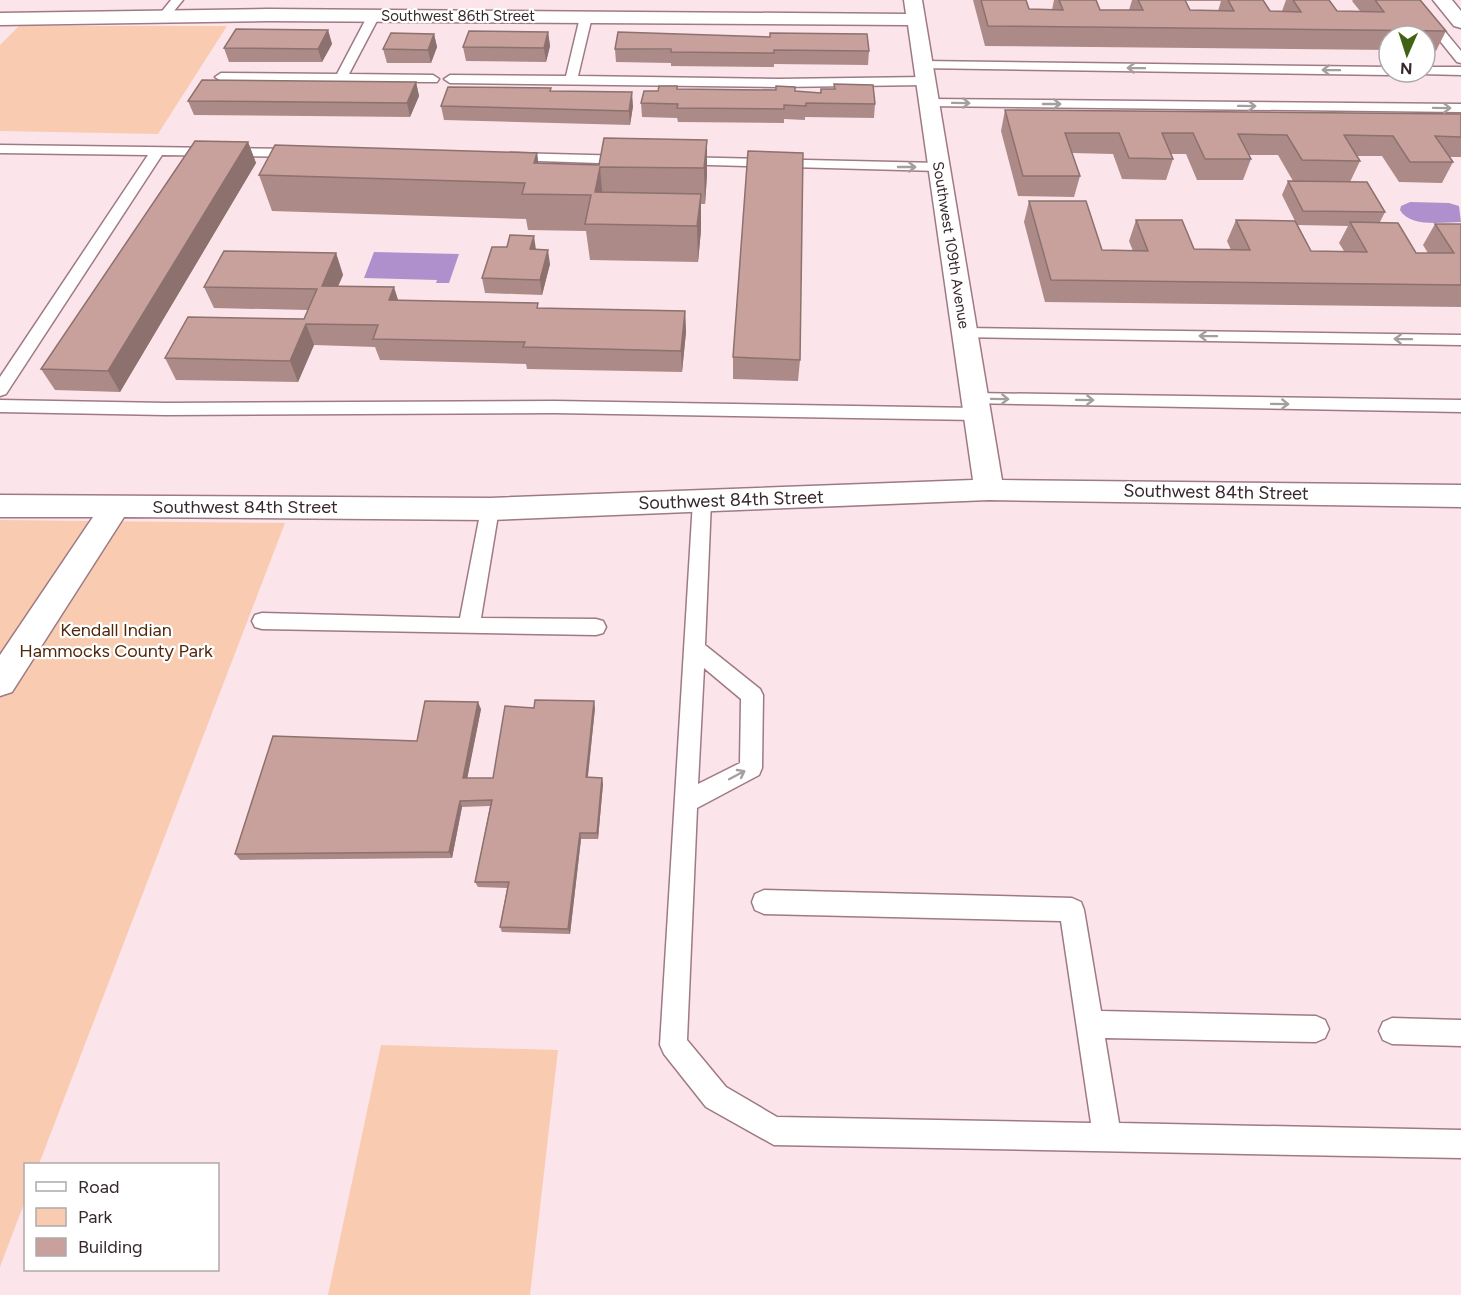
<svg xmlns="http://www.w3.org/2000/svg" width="1461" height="1295" viewBox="0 0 1461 1295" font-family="Figtree,sans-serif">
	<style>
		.green { fill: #f9ccb1 }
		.water { fill: #af90cd }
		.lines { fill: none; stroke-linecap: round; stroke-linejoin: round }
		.lane-casing { stroke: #9e7a84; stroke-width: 3 }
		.street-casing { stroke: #9e7a84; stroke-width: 3 }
		.lane { fill: #fff; fill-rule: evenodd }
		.street { fill: #fff; fill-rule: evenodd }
		.wall { fill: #ac8a87; fill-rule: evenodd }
		.shaded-wall { fill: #8c716e }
		.building { fill: #c8a19d; stroke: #8c716e; stroke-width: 1.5 }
		.oneway { stroke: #a59ea0 }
		.labels { text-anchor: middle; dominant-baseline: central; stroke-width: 4.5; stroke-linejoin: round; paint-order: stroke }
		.far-street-label { font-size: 15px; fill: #37282d; stroke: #fff }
		.street-label { font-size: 18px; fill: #37282d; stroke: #fff }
		.park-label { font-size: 18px; fill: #52280b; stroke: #fff }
	</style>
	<rect width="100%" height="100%" fill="#fce4eb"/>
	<!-- green -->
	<path class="green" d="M19 26H227L158 134 0 131V45Z
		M0 520 285 523 39 1164H26L25 1201 0 1267Z
		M381 1045 558 1050 530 1295H328Z"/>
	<!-- water -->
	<path class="water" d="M1410 202 1449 203 1459 206 1461 222C1443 222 1410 228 1400 210L1401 206Z
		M374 252 459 254 449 283H436L437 280 364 278Z"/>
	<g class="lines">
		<!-- lane casing -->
		<g class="lane-casing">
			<path id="lane" d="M171 0H183L169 17H161L159 15Z
				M1407 0H1419L1461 51V63L1457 62Z
				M374 11 380 15 349 74 433 75 439 79 437 82 221 81 215 77 221 73 337 74 368 15Z
				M586 13 592 17 578 76 778 79 925 77 931 81 925 85 778 87 450 83 444 79 450 75 566 76 580 17Z
				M923 61 1389 67V72H1395L1389 75 919 68 917 65Z
				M1425 67H1461V75L1421 74 1419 72H1425Z
				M929 99 1461 104V112L924 106 922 103Z
				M0 145 299 149 306 153 299 157 162 155 6 394 0 396V377L148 155 0 153Z
				M511 153 629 156 636 160 629 164 506 160 504 157 506 154Z
				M678 157 939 163 946 167 939 171 673 164 671 161 673 158Z
				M965 328 1461 335V345L959 337 957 333Z
				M974 393 1461 400V412L968 403 965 399 968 395Z
				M0 400 166 403 554 401 976 408 982 410 985 414 982 418 976 420 554 413 166 415 0 412Z
				M702 494 709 496 711 501 705 645 760 689 763 695 762 768 759 775 697 808 687 1040 726 1087 777 1117 1091 1123 1061 921 764 914 755 910 752 902 755 894 764 890 1072 898 1081 902 1084 910 1101 1011 1316 1016 1325 1020 1329 1029 1325 1038 1316 1042 1105 1038 1119 1123 1461 1130V1158L774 1145 706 1107 664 1054 660 1045 693 501 695 496ZM704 668 741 699 740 763 698 784Z
				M490 502 497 504 499 509 481 618 596 619 603 621 606 627 603 633 596 635 262 629 255 627 252 621 255 615 262 613 460 618 481 509 483 504Z
				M1392 1018 1461 1020V1046L1392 1044 1383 1040 1379 1031 1383 1022Z"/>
		</g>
		<!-- street casing -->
		<g class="street-casing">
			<path id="street" d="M904 0H922L1002 480 1461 485V507L989 500 490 520 124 517 12 692 0 696V655L93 517H0V495L490 498 973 480 908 25 268 21 0 25V13L268 9 906 14Z
				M1433 0H1452L1461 11V28L1454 26Z"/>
		</g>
		<!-- lane -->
		<use href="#lane" class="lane"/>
		<!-- street -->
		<use href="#street" class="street"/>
	</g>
	<!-- wall -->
	<path class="wall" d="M973 0H1026L1029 9 1052 10 1054 0H1096L1100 10H1129L1132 0H1185L1190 10 1218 11 1221 1H1186V0H1263L1270 11H1282L1286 0H1329L1337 11H1360L1352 1 1353 0H1420L1446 31 1436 51 1425 50V36H1389V50L985 46Z
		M328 30 332 44 322 62H229L224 48Z
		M548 32 550 46 546 62 466 61 463 47Z
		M434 34 437 47 431 63H387L383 49Z
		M615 49 869 51 868 65 774 64V67L671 66V63L616 62Z
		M416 82 419 96 410 117 194 115 188 101Z
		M834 84 875 104 874 118 805 117V120L784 119V123L678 122 677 118 642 117 641 103 658 91 678 89 795 91 820 93 821 89H834Z
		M551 91 633 106 630 125 444 120 441 106Z
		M1005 110 1461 114V157H1450L1453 162 1442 183 1399 182 1382 156H1357L1360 161 1350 182 1293 181 1278 155H1249L1251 159 1243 180H1197L1186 154H1171L1173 159 1166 180 1122 179 1113 154 1072 153 1080 176 1074 197 1018 196 1001 131Z
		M707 140V175L705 204H701V230L698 262 590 260 586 231 528 230 526 219 272 211 259 175 537 153 538 164 599 165Z
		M248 142 256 163 120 392 55 390 41 369Z
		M1288 181 1385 212 1380 222 1416 253H1428L1423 245 1435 224H1461V307L1045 302 1024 222 1029 201 1102 250 1133 251 1129 241 1136 220 1194 249 1231 250 1227 241 1236 220 1295 221 1282 195ZM1298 225 1348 226 1339 243 1344 251H1311Z
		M536 249 550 264 542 295 485 293 482 278Z
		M336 253 343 275 338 286 398 300 539 308 685 311 686 332 682 372 527 369 526 364 380 360 375 347 314 345 298 382 176 380 165 358 304 319 308 310 214 308 204 287Z
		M733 357 800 360 798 381 733 379Z
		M534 708H595L588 777 603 784 598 839H581L570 934 502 932 500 927 507 888 478 887 475 882 490 806 462 807 452 858 240 860 235 854 417 741 481 709 467 778H493Z"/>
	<!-- shaded-wall -->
	<path class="shaded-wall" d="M328 30 332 44 322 62 318 49Z
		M548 32 550 46 546 62 544 48Z
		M434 34 437 47 431 63 428 50Z
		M416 82 419 96 410 117 407 103Z
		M632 92 633 106 630 125 629 111Z
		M707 140V175L705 204 704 168Z
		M248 142 256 163 120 392 108 371Z
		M537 153 542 189 534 163Z
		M600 167 603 202 595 192Z
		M701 194V230L698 262 697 226Z
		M534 236 536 250 530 249Z
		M548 250 550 264 542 295 540 280Z
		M336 253 343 275 329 307 322 286Z
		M394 287 401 309 389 300Z
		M685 311 686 332 682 372 681 351Z
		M306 324 314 345 298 382 290 361Z
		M594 701 595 708 587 783 586 777Z
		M478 702 481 709 466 785 463 778Z
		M602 778 603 784 598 839 597 833Z
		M460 801 462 807 452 858 449 852Z
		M580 833 581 839 570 934 568 929Z"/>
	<!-- building -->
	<path class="building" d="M981 0H1026L1029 9 1063 10 1059 0H1096L1100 10H1143L1138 0H1185L1190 10 1234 11 1228 0H1263L1270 11 1301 12 1293 0H1329L1337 11 1384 12 1375 0H1420L1446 31 988 26Z
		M236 29 328 30 318 49 224 48Z
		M469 31 548 32 544 48 463 47Z
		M618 32 770 37V33L867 34 869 51 774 50V53L671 52V49H615Z
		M391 33 434 34 428 50 383 49Z
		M202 80 416 82 407 103 188 101Z
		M834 84 873 85 875 104 806 103V106L784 105V109L677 108 678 104 641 103 644 91H658L659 86H677V89L776 90V86L795 87V91L821 93V89H835Z
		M448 87 551 88 550 91 632 92 629 111 441 106Z
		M1005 110 1461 114V137L1435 136 1453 162H1410L1393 136 1344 135 1360 161 1302 160 1287 135 1238 134 1251 159H1205L1193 133H1162L1173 159 1129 158 1119 133H1065L1080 176H1023Z
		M604 138 707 140 704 168 600 167 595 192 701 194 697 226 585 224 591 195 522 194 525 183 259 175 275 145 537 153 534 163 599 165Z
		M195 141 248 142 108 371 41 369Z
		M748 151 803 153 800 360 733 357Z
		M1288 181 1367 182 1385 212 1303 211Z
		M1029 201H1086L1102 250 1148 251 1136 220H1182L1194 249 1250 250 1236 220 1295 221 1311 251 1367 252 1350 222 1398 223 1416 253H1454L1435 224H1461V285L1051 280Z
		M510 235 534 236 530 249 548 250 540 280 482 278 492 247H507Z
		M224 251 336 253 322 286 394 287 389 300 538 303 537 308 685 311 681 351 523 347 525 342 373 339 378 325 306 324 290 361 165 358 188 317 304 319 317 289 204 287Z
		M535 700 594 701 586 777 602 778 597 833H580L568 929 500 927 509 882H475L492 800 460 801 449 852 235 854 273 736 417 741 425 701 478 702 463 778H493L505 706 534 708Z"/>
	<!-- one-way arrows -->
	<defs><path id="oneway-shaft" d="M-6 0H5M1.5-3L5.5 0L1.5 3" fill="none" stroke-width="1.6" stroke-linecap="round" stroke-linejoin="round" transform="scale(1.5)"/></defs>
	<g class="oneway">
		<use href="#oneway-shaft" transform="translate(1136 68) rotate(-179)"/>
		<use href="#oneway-shaft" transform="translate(1331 70) rotate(-179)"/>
		<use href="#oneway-shaft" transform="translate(961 103) rotate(1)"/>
		<use href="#oneway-shaft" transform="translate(1052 104)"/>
		<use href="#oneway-shaft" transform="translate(1247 106) rotate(1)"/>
		<use href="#oneway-shaft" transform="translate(1442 108) rotate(1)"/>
		<use href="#oneway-shaft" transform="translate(907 167)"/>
		<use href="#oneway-shaft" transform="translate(1208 336) rotate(-179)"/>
		<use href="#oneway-shaft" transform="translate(1403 339) rotate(-179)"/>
		<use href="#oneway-shaft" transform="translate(1000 399) rotate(1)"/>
		<use href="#oneway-shaft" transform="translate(1085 400) rotate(1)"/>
		<use href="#oneway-shaft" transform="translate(1280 404) rotate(1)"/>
		<use href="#oneway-shaft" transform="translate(737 775) rotate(-28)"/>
	</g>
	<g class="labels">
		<!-- far-street labels -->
		<g class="far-street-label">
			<text x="458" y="16">Southwest 86th Street</text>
			<text transform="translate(951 245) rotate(81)">Southwest 109th Avenue</text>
		</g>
		<!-- street labels -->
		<g class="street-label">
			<text transform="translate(1216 492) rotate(1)">Southwest 84th Street</text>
			<text transform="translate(731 500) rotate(-2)">Southwest 84th Street</text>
			<text x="245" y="507">Southwest 84th Street</text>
		</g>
		<!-- park labels -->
		<g class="park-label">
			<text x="116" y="630">Kendall Indian<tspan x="116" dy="21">Hammocks County Park</tspan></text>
		</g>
	</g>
	<!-- legend -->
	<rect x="24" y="1163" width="195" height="108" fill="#ffffff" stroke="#afa9ab" stroke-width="1.5"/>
	<rect x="36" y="1182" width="30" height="9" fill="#ffffff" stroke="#afa9ab" stroke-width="1.5"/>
	<text x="78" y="1193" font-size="18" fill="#37282d">Road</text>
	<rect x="36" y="1208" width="30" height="18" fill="#f9ccb1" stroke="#afa9ab" stroke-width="1.5"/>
	<text x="78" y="1223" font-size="18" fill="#37282d">Park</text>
	<rect x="36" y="1238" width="30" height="18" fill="#c8a19d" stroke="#afa9ab" stroke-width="1.5"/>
	<text x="78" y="1253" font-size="18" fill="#37282d">Building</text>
	<!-- north arrow -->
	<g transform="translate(1407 54) rotate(183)"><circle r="28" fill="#ffffff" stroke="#afa9ab" stroke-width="1.5"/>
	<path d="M0-4.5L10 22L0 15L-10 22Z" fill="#416115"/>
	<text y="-9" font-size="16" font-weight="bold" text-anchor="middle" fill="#37282d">N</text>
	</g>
</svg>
